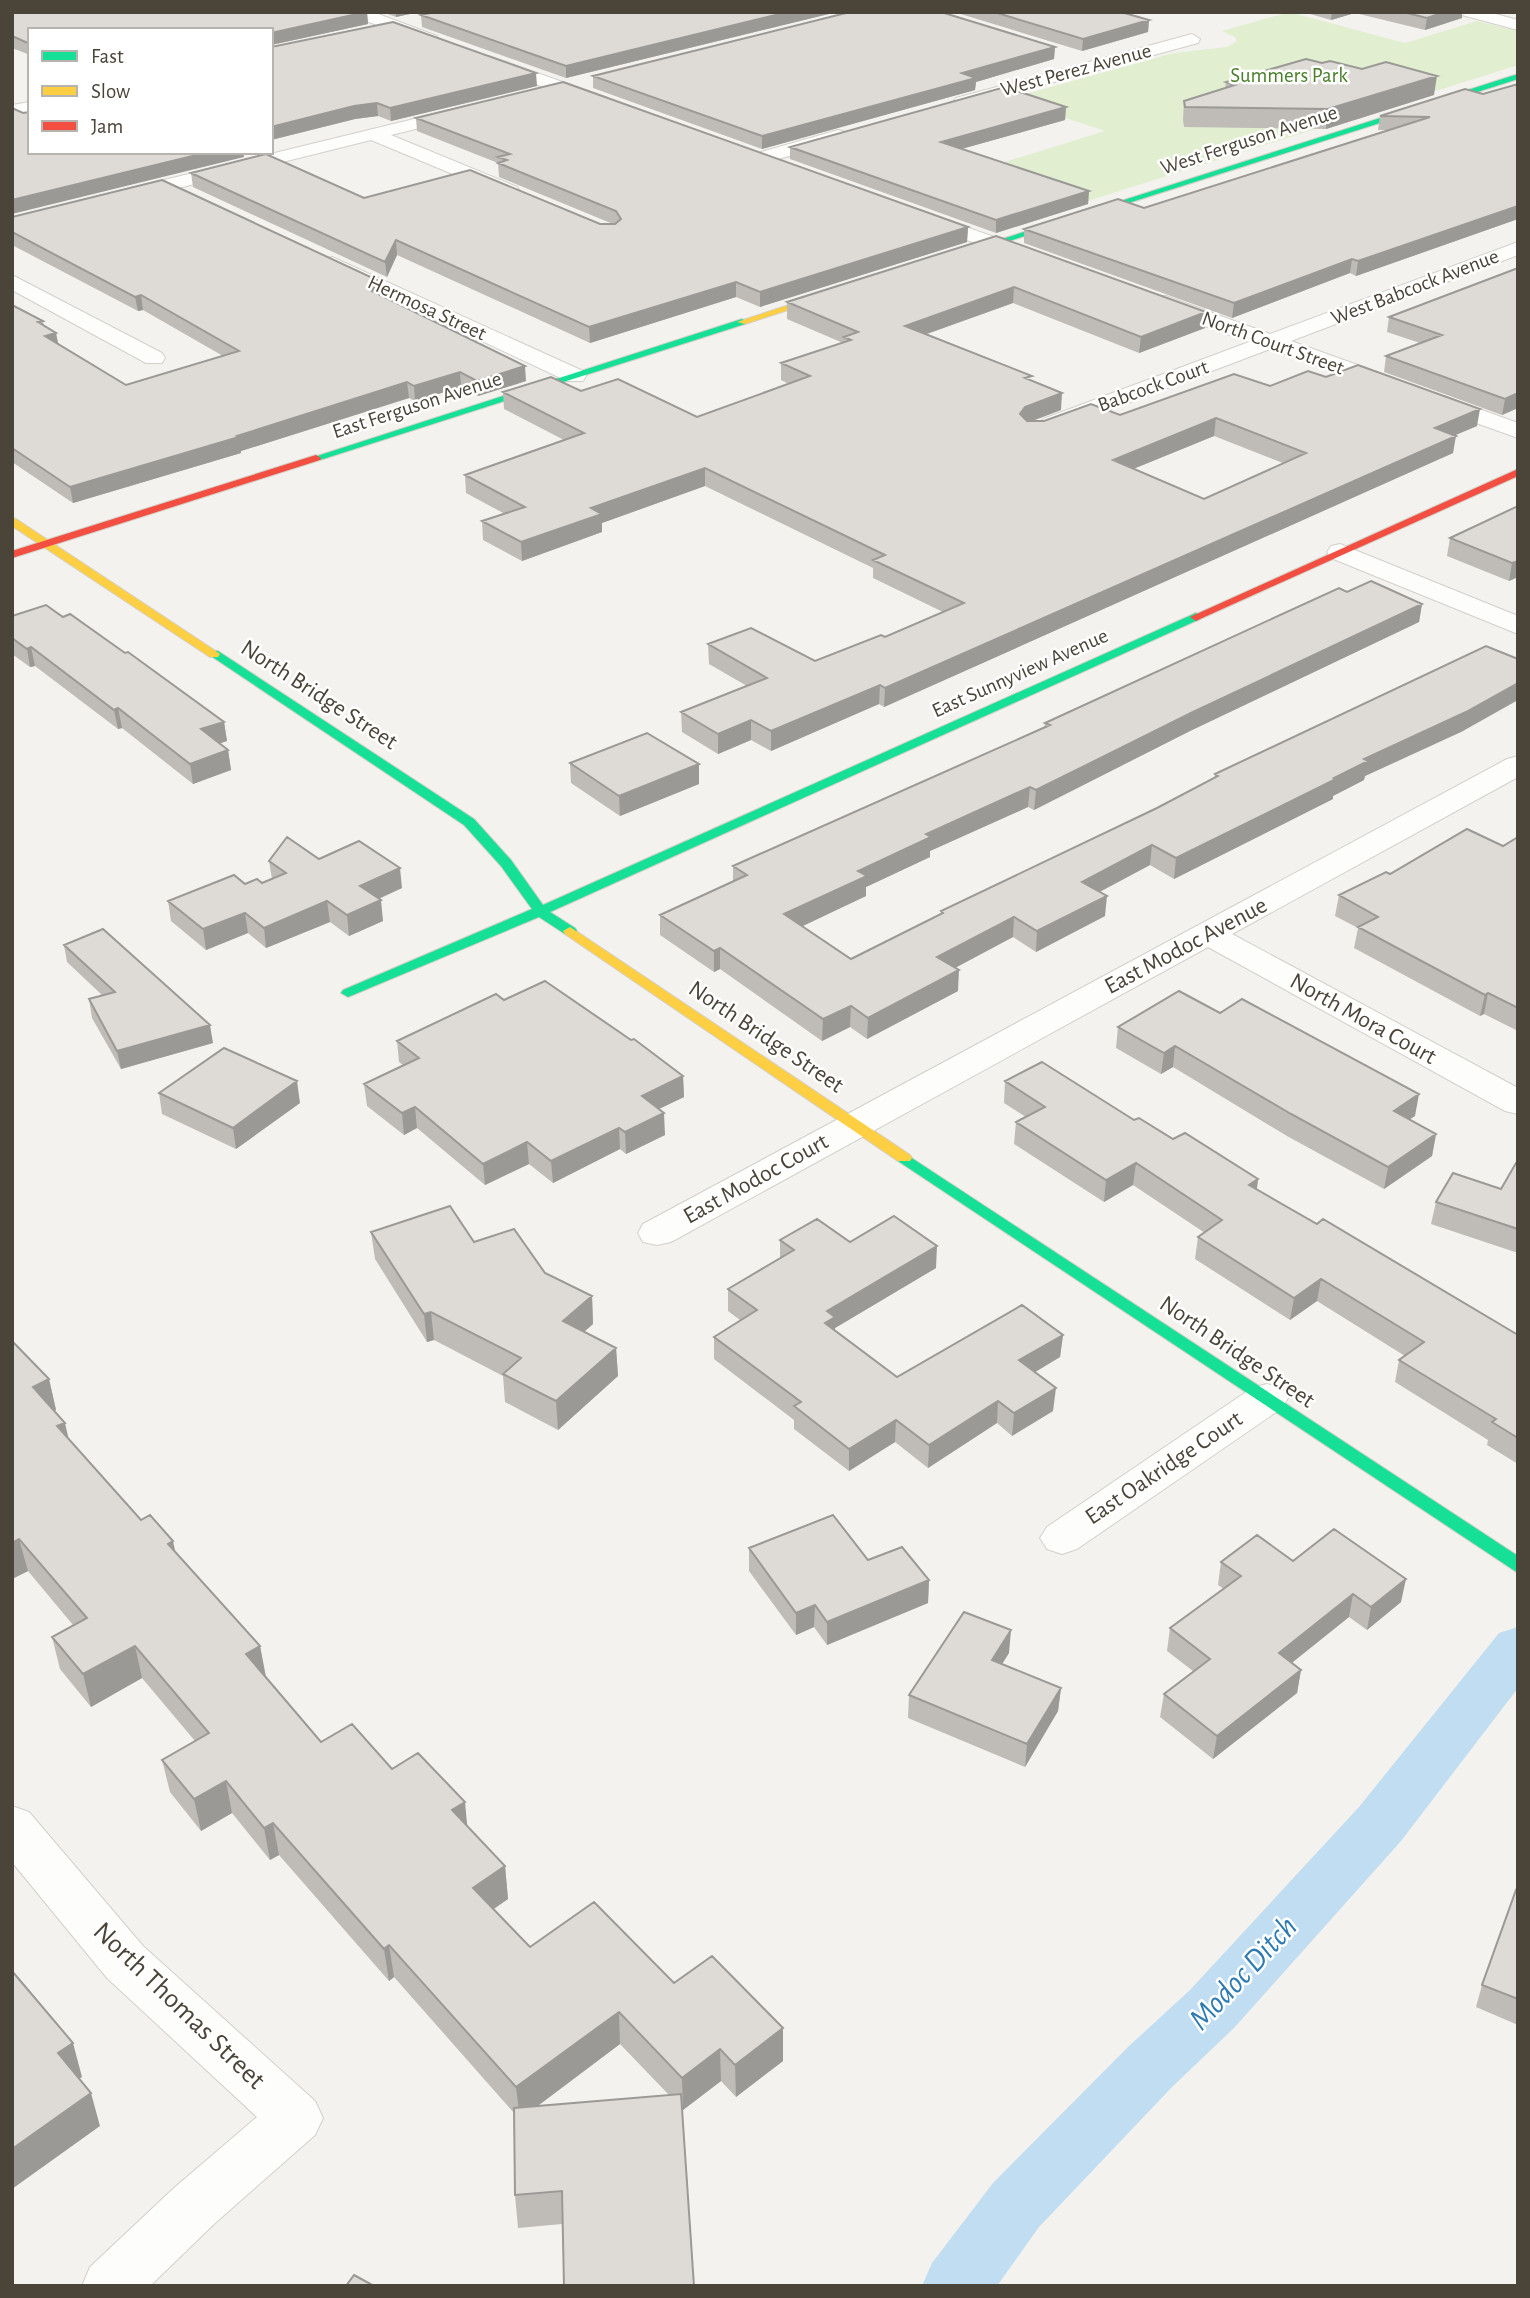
<svg xmlns="http://www.w3.org/2000/svg" width="1530" height="2298" viewBox="0 0 1530 2298" font-family="'Alegreya Sans',sans-serif">
	<style>
		.green { fill: #e1eecf }
		.lines { fill: none; stroke-linecap: round; stroke-linejoin: round }
		.canal { fill: #c0ddf1; fill-rule: evenodd }
		.street-casing { stroke: #d2d0cb; stroke-width: 2 }
		.fast-casing { stroke: #d3cfc5; stroke-width: 2 }
		.slow-casing { stroke: #d3cfc5; stroke-width: 2 }
		.jam-casing { stroke: #d3cfc5; stroke-width: 2 }
		.street { fill: #fdfdfc; fill-rule: evenodd }
		.fast { fill: #16e098; fill-rule: evenodd }
		.slow { fill: #ffcf43; fill-rule: evenodd }
		.jam { fill: #f24e42; fill-rule: evenodd }
		.wall { fill: #bfbcb8; fill-rule: evenodd }
		.shaded-wall { fill: #9b9996 }
		.building { fill: #dedbd6; stroke: #9b9996; stroke-width: 2; fill-rule: evenodd }
		.labels { text-anchor: middle; dominant-baseline: central; stroke-width: 5; stroke-linejoin: round; paint-order: stroke }
		.far-street-label { font-size: 21px; fill: #4b4439; stroke: #fff }
		.far-park-label { font-size: 21px; fill: #4a7f2a; stroke: #fff }
		.street-label { font-size: 24px; fill: #4b4439; stroke: #fff }
		.near-street-label { font-size: 28px; fill: #4b4439; stroke: #fff }
		.near-water-label { font-size: 32px; font-style: italic; fill: #2e7ab2; stroke: #fff }
	</style>
	<rect width="100%" height="100%" fill="#f4f2ee"/>
	<!-- green -->
	<path class="green" d="M1289 12 1405 43 1477 21 1518 31V65L1088 201 988 167 1105 131 1007 99 1174 53 1227 47 1237 41 1235 37 1222 31Z"/>
	<g class="lines">
		<!-- canal -->
		<path class="canal" d="M1518 1627V1688L1401 1841 1234 2028 1172 2087 1039 2227 997 2286H922L932 2263 993 2183 1128 2047 1190 1990 1359 1807 1499 1633Z"/>
		<!-- street casing -->
		<g class="street-casing">
			<path id="street" d="M349 12H373L437 36 439 40 437 44H425L351 15Z
				M1460 12H1488L1518 20V30L1462 15Z
				M1192 34 1200 39 1198 43 962 107 953 102 956 98Z
				M489 56 608 98 611 102 608 106H596L483 65 480 61 483 57Z
				M30 102V112L12 115V105Z
				M463 107 472 112 469 116 391 135 517 187 520 191 517 195H503L371 140 122 202 112 196 115 192Z
				M838 130 845 132 847 136 845 140 758 165 748 159 751 155Z
				M920 211 1037 252 1040 256 1037 260H1023L913 221 910 217 913 213Z
				M1518 242V255L1291 341 1518 423V438L1270 349 1059 429H1043L1039 424 1043 419 1249 342 1150 306 1147 301 1150 296H1166L1270 334Z
				M332 257 583 371 586 376 583 381H567L325 267 322 263 325 259Z
				M12 275 162 353 165 358 162 363H146L12 290Z
				M1340 544 1518 616V634L1331 558 1327 552 1331 546Z
				M1518 756V777L1232 934 1518 1088V1114L1505 1111 1208 947 671 1242 657 1245 643 1242 638 1233 643 1224 1507 759Z
				M1267 1384 1282 1388 1288 1398 1282 1408 1077 1549 1062 1554 1047 1549 1040 1538 1047 1527 1252 1388Z
				M12 1806 29 1812 143 1946 315 2101 323 2118 315 2135 214 2224 150 2286H82L90 2267 174 2188 257 2117 107 1978 12 1862Z"/>
		</g>
		<!-- fast casing -->
		<g class="fast-casing">
			<path id="fast" d="M1518 74V79L959 257 952 255Z
				M742 319 747 322 745 324 320 460 311 458Z
				M1196 613 1202 617 1200 619 550 912 575 928 577 931 575 934H565L539 917 348 997 341 993 343 990 532 909 501 866 464 825 208 654 210 651H218L474 819 511 860 543 905Z
				M904 1153 1518 1556V1573L898 1161 896 1158 898 1155Z"/>
		</g>
		<!-- slow casing -->
		<g class="slow-casing">
			<path id="slow" d="M832 291 840 293 745 324 737 322Z
				M12 518 16 519 220 654 218 657H210L12 526Z
				M570 927 910 1155 912 1158 910 1161H898L565 934 563 931Z"/>
		</g>
		<!-- jam casing -->
		<g class="jam-casing">
			<path id="jam" d="M316 455 321 458 320 460 12 558V551Z
				M1518 469V476L1200 619 1196 621 1190 617Z"/>
		</g>
		<!-- street -->
		<use href="#street" class="street"/>
		<!-- fast -->
		<use href="#fast" class="fast"/>
		<!-- slow -->
		<use href="#slow" class="slow"/>
		<!-- jam -->
		<use href="#jam" class="jam"/>
	</g>
	<!-- wall -->
	<path class="wall" d="M367 12 368 24 271 45V30H30V55L12 48V13Z
		M382 12H419L396 17Z
		M435 12H837L566 78 422 27 421 15Z
		M954 12H1121L1149 20 1148 32 1082 51Z
		M1303 12H1462V18L1425 30 1355 13 1331 20Z
		M271 47 537 86 391 121 378 116 355 119 271 140Z
		M1055 47 1054 59 976 82 975 90 762 149 593 88V76Z
		M1226 82 1434 95 1326 129 1184 127 1183 120 1184 101 1225 88Z
		M1518 84V219L1356 276 1350 273 1232 318 1024 243V229L1144 208 1390 130H1378L1380 116 1483 94Z
		M1066 107 1065 120 961 149 1089 191 1088 204 996 233 790 159V147Z
		M416 118 968 227 967 242 760 307 736 297 590 343 397 255 387 277 193 187 191 173 364 198 600 224H613L499 177 498 163 417 131Z
		M12 217 378 294 526 381 478 396 461 387 415 401 409 398 241 451V453L73 503 12 462V305L43 321 44 326 56 333 58 344 126 385 223 356 143 310 138 311 12 245Z
		M996 236 1205 328 1139 353 1013 303 927 334 1032 381 1061 410 1032 421 1120 415 1270 386 1326 377 1477 426 1455 435 1453 453 884 707 879 704 771 751 751 740 718 754 682 732 681 712 747 686 709 664 708 644 815 661 885 637 943 612 873 578V568L705 486 602 523V532L522 561 483 540 482 521 505 514 466 493 465 475 564 440 504 409 503 392 581 391 697 417 789 384 781 380V363L843 343 787 319V302ZM1214 436 1283 463 1204 499 1133 469Z
		M1518 268V408L1502 415 1384 372 1386 356 1420 343 1387 332 1389 317Z
		M1518 506V577L1509 581 1447 556 1450 538Z
		M1347 592 1422 604 1419 622 1190 731 1034 810 1028 807 930 851V857L866 887V896L802 926 851 959 941 914V911L1157 808 1214 778 1215 774 1463 731 1365 776 1364 780 1333 796V799L1174 879 1150 865 1100 892 1105 916 1036 952 1013 937 955 968 958 991 867 1039 850 1027 822 1041 720 969 714 972 660 935V915L733 882V866L1044 728 1045 723Z
		M12 616 63 617 224 722 227 741 219 743 228 750 231 770 193 784 122 728 118 729 35 666 30 667 12 654Z
		M570 763 699 764V784L620 816 571 783Z
		M1518 837V1031L1484 1014 1480 1016 1354 948 1358 928 1335 916 1339 895 1390 874 1503 846Z
		M319 859 402 888 379 899 383 921 349 936 330 922 266 948 248 933 206 950 171 921 168 901 245 884 262 883 272 879 269 861Z
		M64 945 213 1043 121 1069 92 1018 89 999 103 996 67 962Z
		M504 1000 683 1076 684 1097 659 1109 665 1135 626 1154 620 1149 553 1183 529 1164 485 1185 417 1128 404 1135 367 1106 364 1084 403 1065 399 1062 397 1041Z
		M1118 1027 1415 1116 1409 1119 1436 1134 1432 1156 1384 1189 1287 1136 1173 1067 1161 1074 1116 1048Z
		M1005 1081 1134 1120 1258 1179 1257 1190 1518 1335V1464L1487 1445 1488 1440 1395 1382 1399 1360 1405 1356 1317 1301 1290 1320 1195 1259 1198 1237 1205 1233 1133 1185 1104 1202 1014 1144 1016 1122 1026 1117 1004 1103Z
		M159 1093 300 1103 236 1149 162 1114Z
		M1518 1164V1253L1431 1224 1436 1202 1501 1189Z
		M371 1232 545 1273 592 1296 593 1324 584 1332 616 1348 618 1376 558 1430 505 1402 503 1376 434 1340 427 1342 375 1259Z
		M780 1240 850 1242 936 1268 835 1328V1330L897 1377 1063 1335 1060 1357 1035 1372 1053 1411 1012 1436 997 1423 928 1468 895 1442 849 1471 794 1429V1420L714 1359V1337L740 1320 728 1311V1289L780 1258Z
		M12 1341 49 1379 56 1410 54 1411 68 1439 141 1520 176 1553 260 1646 266 1677 321 1742 392 1769 468 1827 505 1866 508 1899 494 1909 530 1947 674 1983 783 2028V2061L736 2097 721 2081 683 2110 562 2224 518 2228 515 2195 514 2113 394 1977 389 1981 279 1855 270 1860 232 1813 201 1831 170 1792 162 1760 195 1741 142 1678 91 1707 60 1669 52 1637 73 1625 28 1571 12 1579ZM620 2044 669 2095 538 2106Z
		M749 1548 868 1560 929 1580 928 1603 827 1645 814 1627 796 1635 749 1571Z
		M1293 1561 1401 1602 1367 1630 1349 1617 1292 1663 1301 1670 1297 1693 1213 1759 1160 1717 1164 1694 1193 1671 1167 1651 1170 1628 1224 1589 1218 1585 1221 1562Z
		M1009 1653 1002 1664 1061 1688 1058 1711 1025 1767 908 1718 909 1695Z
		M1518 1891V2025L1476 2007 1482 1985Z"/>
	<!-- shaded-wall -->
	<path class="shaded-wall" d="M367 12 368 24 271 45V33Z
		M396 12H419L396 17Z
		M788 12H837L566 78V66Z
		M1332 12H1355V13L1331 20Z
		M1444 12H1462V18L1425 30 1427 18Z
		M1149 20 1148 32 1082 51 1083 39Z
		M1055 47 1054 59 976 82 975 90 762 149V136L962 73Z
		M536 73 537 86 391 121 390 108Z
		M1437 76 1434 95 1326 129 1328 109Z
		M377 103 378 116 355 119 271 140V127L354 106Z
		M1066 107 1065 120 940 155 941 142Z
		M209 152H243L244 157 12 214V200Z
		M1089 191 1088 204 996 233V220Z
		M1518 206V219L1356 276 1358 261Z
		M968 227 967 242 760 307V292Z
		M396 240 397 255 387 277 385 262Z
		M1352 259 1350 273 1232 318 1234 303Z
		M377 280 378 294 372 291Z
		M736 282V297L590 343 589 327Z
		M1014 287 1013 303 904 342 905 326Z
		M141 295 143 310 138 311 135 297Z
		M1206 312 1205 328 1139 353 1141 337Z
		M56 333 59 348 45 336Z
		M525 366 526 381 478 396 477 381Z
		M460 372 461 387 415 401 414 386Z
		M407 382 409 398 241 451V453L73 503 70 487Z
		M1062 393 1061 410 1024 424 1020 414 1025 407Z
		M1518 393V408L1502 415 1505 399Z
		M1480 409 1477 426 1432 445 1435 428Z
		M1216 418 1214 436 1111 478 1113 460Z
		M1456 436 1453 453 884 707 885 688Z
		M705 468V486L602 523V532L522 561 521 542 591 508Z
		M1518 561V577L1509 581 1512 563Z
		M1422 604 1419 622 1190 731 1034 810 1036 790 1193 712Z
		M31 647 35 666 30 667 27 649Z
		M1518 683V700L1463 731 1365 776 1364 780 1333 796V799L1174 879 1176 858 1334 778 1364 759Z
		M880 685 879 704 771 751V731Z
		M118 708 122 728 118 729 114 710Z
		M751 720V740L718 754V734Z
		M224 722 227 741 204 749 201 729Z
		M228 750 231 770 193 784 190 764Z
		M699 764V784L620 816 619 796Z
		M1030 787 1028 807 930 851V857L866 887V896L784 935V914L858 871 926 834Z
		M1152 845 1150 865 1080 902 1082 882Z
		M400 868 402 888 362 906 360 886Z
		M1107 896 1105 916 1036 952 1037 931Z
		M381 900 383 921 349 936 347 915Z
		M327 901 330 922 266 948 264 928Z
		M245 913 248 933 206 950 203 929Z
		M1014 917 1013 937 936 978 937 957Z
		M720 948V969L714 972V951Z
		M959 970 958 991 867 1039 868 1018Z
		M1488 993 1484 1014 1480 1016 1485 995Z
		M851 1006 850 1027 822 1041 823 1019Z
		M210 1025 213 1043 121 1069 117 1051Z
		M1175 1046 1173 1067 1161 1074 1164 1053Z
		M683 1076 684 1097 642 1117V1096Z
		M297 1081 300 1103 236 1149 233 1128Z
		M1419 1094 1415 1116 1390 1132 1394 1111Z
		M415 1107 417 1128 404 1135 402 1113Z
		M664 1113 665 1135 626 1154 625 1132Z
		M619 1128 620 1149 553 1183 551 1161Z
		M1436 1134 1432 1156 1384 1189 1388 1167Z
		M527 1142 529 1164 485 1185 483 1164Z
		M1136 1163 1133 1185 1104 1202 1106 1180Z
		M1258 1179 1255 1201 1249 1185Z
		M937 1246 936 1268 835 1328 834 1339 825 1345 827 1311Z
		M1321 1279 1317 1301 1290 1320 1294 1298Z
		M592 1296 593 1324 564 1349 563 1321Z
		M431 1312 434 1340 427 1342 424 1314Z
		M1063 1335 1060 1357 1017 1383 1019 1360Z
		M616 1348 618 1376 558 1430 556 1401Z
		M49 1379 56 1410 40 1418 33 1387Z
		M1056 1388 1053 1411 1012 1436 1014 1413Z
		M998 1401 997 1423 928 1468 929 1445Z
		M896 1420 895 1442 849 1471V1449Z
		M65 1423 72 1454 57 1426Z
		M19 1539 28 1571 12 1579V1543Z
		M173 1541 180 1573 168 1544Z
		M1406 1579 1401 1602 1367 1630 1371 1607Z
		M929 1580 928 1603 827 1645V1622Z
		M1353 1594 1349 1617 1275 1676 1279 1653Z
		M815 1605 814 1627 796 1635V1613Z
		M1011 1630 1009 1653 990 1683 992 1660Z
		M135 1646 142 1678 91 1707 83 1674Z
		M260 1646 266 1678 246 1654Z
		M1301 1670 1297 1693 1213 1759 1217 1736Z
		M1061 1688 1058 1711 1025 1767 1027 1744Z
		M226 1781 232 1813 201 1831 194 1799Z
		M465 1802 468 1834 452 1810Z
		M273 1823 279 1855 270 1860 264 1828Z
		M505 1866 508 1899 477 1920 473 1888Z
		M389 1945 394 1977 389 1981 384 1949Z
		M619 2012 620 2044 520 2119 516 2087Z
		M783 2028V2061L736 2097 735 2065Z
		M73 2043 82 2077 68 2086 58 2053Z
		M720 2049 721 2081 683 2110 682 2078Z
		M91 2093 100 2126 12 2189V2149Z"/>
	<!-- building -->
	<path class="building" d="M16 12H366L271 33V30H30V44L12 36V13Z
		M435 12H788L566 66 421 15Z
		M850 12H941L1055 47 962 73 976 78 762 136 593 76Z
		M994 12H1121L1149 20 1083 39Z
		M1403 12H1444L1427 18Z
		M393 22 536 73 390 108 377 103 354 106 271 127V47Z
		M1306 59 1322 63 1330 61 1362 69 1386 62 1437 76 1328 109 1185 107 1184 101 1235 85 1226 82Z
		M563 82 968 227 760 292 736 282 589 327 396 240 385 262 191 173 266 154 364 198 470 170 600 224H615L621 219 616 211 498 163 507 160 498 157 510 154 416 118Z
		M1518 84V206L1358 261 1352 259 1234 303 1024 229 1118 199 1144 208 1430 117 1380 116 1465 89 1483 94Z
		M1005 87 1066 107 941 142 1089 191 996 220 790 147Z
		M12 108 23 113 30 112V152H209L12 200Z
		M162 180 377 280 372 291 525 366 477 381 460 372 414 386 407 382 237 436 239 437 70 487 12 448V305L43 321 38 322 56 333 45 336 126 385 239 351 141 295 135 297 12 232V217Z
		M996 236 1206 312 1141 337 1014 287 905 326 1032 376 1025 378 1062 393 1025 407 1020 414 1027 421H1044L1091 404 1120 415 1234 374 1270 386 1308 371 1326 377 1358 365 1480 409 1435 428 1456 436 885 688 880 685 771 731 751 720 718 734 681 712 767 678 708 644 751 628 815 661 881 635 885 637 964 603 873 560 885 555 705 468 591 508 602 514 521 542 482 521 525 507 465 475 584 433 503 392 551 377 581 391 618 379 697 417 810 376 781 363 851 340 844 337 858 332 787 302ZM1216 418 1306 453 1204 499 1113 460Z
		M1518 268V393L1505 399 1386 356 1442 335 1389 317Z
		M1518 506V561L1512 563 1450 538Z
		M1371 581 1422 604 1193 712 1036 790 1030 787 926 834 931 837 858 871 867 876 784 914 851 959 943 913 941 911 1157 808 1218 776 1215 774 1486 646 1518 659V683L1466 712 1364 759 1368 761 1334 778 1336 779 1176 858 1152 845 1082 882 1107 896 1037 931 1014 917 937 957 959 970 868 1018 851 1006 823 1019 720 948 714 951 660 915 747 875 733 866 1050 725 1045 723 1339 588 1347 592Z
		M46 605 63 617 70 614 125 653 128 652 224 722 201 729 228 750 190 764 118 708 114 710 31 647 27 649 12 638V616Z
		M647 733 699 764 619 796 570 763Z
		M1467 829 1503 846 1518 837V1008L1488 993 1485 995 1358 927 1378 917 1339 895 1386 872 1390 874Z
		M287 837 319 859 359 841 400 868 360 886 381 900 347 915 327 901 264 928 245 913 203 929 168 901 234 875 245 884 257 879 262 883 286 873 269 861Z
		M103 929 210 1025 117 1051 89 999 115 992 64 945Z
		M545 981 631 1040 634 1039 683 1076 642 1096 664 1113 625 1132 619 1128 551 1161 527 1142 483 1164 415 1107 402 1113 364 1084 419 1058 397 1041 496 994 504 1000Z
		M1179 991 1220 1013 1242 999 1419 1094 1394 1111 1436 1134 1388 1167 1291 1114 1175 1046 1164 1053 1118 1027Z
		M224 1048 297 1081 233 1128 159 1093Z
		M1042 1062 1134 1120 1139 1118 1173 1139 1185 1133 1258 1179 1249 1185 1317 1224 1323 1219 1518 1335V1438L1492 1422 1496 1419 1399 1360 1424 1342 1321 1279 1294 1298 1198 1237 1222 1220 1136 1163 1106 1180 1016 1122 1045 1107 1005 1081Z
		M1516 1163 1518 1164V1229L1436 1202 1453 1173 1501 1189Z
		M450 1206 474 1242 514 1229 545 1273 592 1296 563 1321 616 1348 556 1401 503 1374 521 1358 431 1312 424 1314 371 1232Z
		M894 1216 937 1246 827 1311 835 1317 825 1323 897 1377 1022 1305 1063 1335 1019 1360 1056 1388 1014 1413 998 1401 929 1445 896 1420 849 1449 794 1406 801 1402 714 1337 757 1310 728 1289 794 1250 780 1240 817 1219 850 1242Z
		M12 1341 49 1379 33 1387 65 1423 57 1426 141 1520 150 1515 173 1541 168 1544 260 1646 246 1654 321 1742 352 1724 392 1769 418 1753 465 1802 452 1810 505 1866 473 1888 530 1947 594 1902 674 1983 712 1956 783 2028 735 2065 720 2049 682 2078 619 2012 516 2087 389 1945 384 1949 273 1823 264 1828 226 1781 194 1799 162 1760 209 1733 135 1646 83 1674 52 1637 87 1618 19 1539 12 1543Z
		M833 1515 868 1560 902 1547 929 1580 827 1622 815 1605 796 1613 749 1548Z
		M1334 1529 1406 1579 1371 1607 1353 1594 1279 1653 1301 1670 1217 1736 1164 1694 1210 1659 1170 1628 1241 1576 1221 1562 1257 1535 1293 1561Z
		M964 1612 1011 1630 992 1660 1061 1688 1027 1744 909 1695Z
		M1516 1890 1518 1891V1999L1482 1985Z
		M12 1971 73 2043 58 2053 91 2093 12 2149Z
		M681 2094 694 2286H564L562 2191 515 2195 514 2108Z
		M354 2275 374 2286H346Z"/>
	<g class="labels">
		<!-- far-street labels -->
		<g class="far-street-label">
			<text transform="translate(1076 70) rotate(-15)">West Perez Avenue</text>
			<text transform="translate(1249 140) rotate(-18)">West Ferguson Avenue</text>
			<text transform="translate(1415 287) rotate(-21)">West Babcock Avenue</text>
			<text transform="translate(427 308) rotate(25)">Hermosa Street</text>
			<text transform="translate(1273 343) rotate(20)">North Court Street</text>
			<text transform="translate(1153 386) rotate(-20)">Babcock Court</text>
			<text transform="translate(417 405) rotate(-18)">East Ferguson Avenue</text>
			<text transform="translate(1020 673) rotate(-24)">East Sunnyview Avenue</text>
		</g>
		<!-- far-park labels -->
		<g class="far-park-label">
			<text x="1289" y="75">Summers Park</text>
		</g>
		<!-- street labels -->
		<g class="street-label">
			<text transform="translate(319 695) rotate(33)">North Bridge Street</text>
			<text transform="translate(1186 946) rotate(-28)">East Modoc Avenue</text>
			<text transform="translate(1363 1019) rotate(29)">North Mora Court</text>
			<text transform="translate(766 1037) rotate(34)">North Bridge Street</text>
			<text transform="translate(756 1179) rotate(-29)">East Modoc Court</text>
			<text transform="translate(1237 1352) rotate(34)">North Bridge Street</text>
			<text transform="translate(1164 1468) rotate(-34)">East Oakridge Court</text>
		</g>
		<!-- near-street labels -->
		<g class="near-street-label">
			<text transform="translate(179 2006) rotate(44)">North Thomas Street</text>
		</g>
		<!-- near-water labels -->
		<g class="near-water-label">
			<text transform="translate(1243 1973) rotate(-47)">Modoc Ditch</text>
		</g>
	</g>
	<!-- border -->
	<rect width="1530" height="2298" fill="none" stroke="#4b4439" stroke-width="28"/>
	<!-- legend -->
	<rect x="28" y="28" width="245" height="126" fill="#ffffff" stroke="#b7b4b0" stroke-width="2"/>
	<rect x="42" y="51" width="35" height="10" fill="#16e098" stroke="#b7b4b0" stroke-width="2"/>
	<text x="91" y="63" font-size="21" fill="#4b4439">Fast</text>
	<rect x="42" y="86" width="35" height="10" fill="#ffcf43" stroke="#b7b4b0" stroke-width="2"/>
	<text x="91" y="98" font-size="21" fill="#4b4439">Slow</text>
	<rect x="42" y="121" width="35" height="10" fill="#f24e42" stroke="#b7b4b0" stroke-width="2"/>
	<text x="91" y="133" font-size="21" fill="#4b4439">Jam</text>
</svg>
